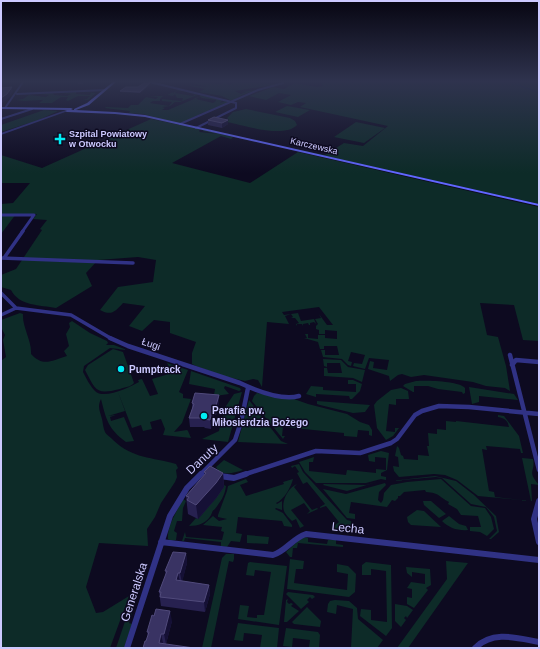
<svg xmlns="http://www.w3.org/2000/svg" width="540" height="649" viewBox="0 0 540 649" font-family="Helvetica,sans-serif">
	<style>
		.green { fill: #0d2b28 }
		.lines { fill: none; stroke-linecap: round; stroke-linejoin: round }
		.stream { stroke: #041d40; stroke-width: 1 }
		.minor-far4 { stroke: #303285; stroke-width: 2 }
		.minor-far3 { stroke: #303285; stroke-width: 3 }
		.minor-far2 { stroke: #303285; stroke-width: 3.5 }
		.minor-far1 { stroke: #303285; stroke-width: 4.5 }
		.minor { stroke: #303285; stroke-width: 6 }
		.tertiary { fill: #303285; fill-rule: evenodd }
		.secondary { fill: #6067ff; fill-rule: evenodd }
		.wall { fill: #272150 }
		.shaded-wall { fill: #151035 }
		.building { fill: #393363; stroke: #504a7b }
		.poi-dot { fill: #00ecf4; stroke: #0d0a20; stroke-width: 1.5 }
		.labels { text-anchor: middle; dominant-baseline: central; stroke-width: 3; stroke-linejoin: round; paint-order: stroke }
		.far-poi-label { font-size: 9px; font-weight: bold; fill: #ccc9ff; stroke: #0d0a20; text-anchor: start }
		.far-street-label { font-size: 9px; fill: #ccc9ff; stroke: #0d0a20 }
		.street-label { font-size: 10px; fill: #ccc9ff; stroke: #0d0a20 }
		.poi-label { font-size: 10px; font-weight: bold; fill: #ccc9ff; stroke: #0d0a20; text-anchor: start }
		.near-street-label { font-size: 12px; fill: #ccc9ff; stroke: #0d0a20 }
	</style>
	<rect width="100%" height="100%" fill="#0d0a20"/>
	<!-- green -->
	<path class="green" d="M193 82C199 82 221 85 224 83L221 82H229L227 84 230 85 235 82 278 84 235 91 241 94 246 92H242L256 90 242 95 232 101 222 96 199 92 205 89 186 85 208 87 191 83Z
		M326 82H539V204L285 147 325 155 344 143 363 146 388 126 300 107 306 103 298 102 291 105 278 102 291 95 279 93 266 100 249 96 273 87 284 89 294 83 317 87 323 86 321 83Z
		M179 90 186 91H177L175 93 193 96 195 94 186 92 188 91 197 95 180 102H175L170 106 162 107 165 108 162 110H168L194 99 195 100 194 98 199 97 196 99 213 103 216 101V100L202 98 199 96 202 95 223 100 220 103 225 101 228 103 220 105 221 106 209 110 210 111 202 113 180 124 143 114 124 113H129L130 111 105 108 106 107 128 108 131 105H138L146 97 156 99 158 97 148 96H163L160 99V101H153L150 103 169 106 172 102 162 101V99L182 101 183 98H177L175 94 173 96 167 95 173 92 174 94V92Z
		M76 92V94L90 95 91 93 82 92 96 93 88 100 82 99H87L90 96H78L68 101 66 100 68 97H61L52 103H39L43 100H41L24 101 16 100 23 99 29 95 46 97 49 95 40 94 53 93 54 95 67 96 71 94 62 93Z
		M287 106 310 110 298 117 275 112Z
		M246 109 290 118 295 121 297 125C284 139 243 125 227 122L229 120 227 118 233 112Z
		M44 110 58 111 30 124 29 123 32 122 1 132V125Z
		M151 119 200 129 199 131 200 132 218 134 202 131 204 130 233 137 231 139 221 136 172 163 250 183 298 152 539 207V341L523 340 514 305 480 303 487 335 498 337 506 366 510 391 505 388 486 386 473 382 424 375 411 377 402 374 398 375 390 381 389 376 368 369 370 361 374 362 373 368 387 370 389 360 369 358 365 369 353 366 354 363 362 364 365 355 351 352 348 361 352 362 351 366 348 365 342 359 323 357 321 350H325V355H339L337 346H324V349H320L318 342 304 338H307L305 334H308V338L318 339V335H325V338L337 339V331L325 330V334H319V330L316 329V326L318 324 315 319 321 318 319 314 327 325H333L319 307 282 312 284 315 298 313 301 321 314 319 316 324 314 322 310 323V325H309L308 323 303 324V326L302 324H297V326L296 324 299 323 295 318H291L293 317 291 314 285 316 289 324 267 322 262 387 258 380 253 379 245 381 223 376 196 366 192 364V353L196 342 170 333V322L154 320 142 331 129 326 145 306 123 303C115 312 111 316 100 310L118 287 153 282 156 260 138 257 98 260 86 273 92 286 56 308C40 305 19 306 11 290L1 287V275L16 269 42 230 40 229 47 220 33 219 37 214H16L1 234V204L13 203 30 183H1V155L42 168Z
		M356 122 385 128 364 143 334 137Z
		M20 313 23 314C22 327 32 341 31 354 43 367 51 361 67 356L64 351 69 346 66 334 70 327 69 323 72 321 90 333 107 341 108 343 106 345H114L127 350 110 348 84 366 83 372C86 378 90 386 95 391 104 400 130 387 139 382L138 380 142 379 150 396 158 394 152 379 172 373 167 363 188 370 179 392 183 394V398L191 399 182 423 174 432 187 430 188 431 191 438 163 435 165 429 161 419 150 422 152 429 143 431 141 425 132 428 118 392 125 411 108 416 116 415 110 417 111 421 124 417 134 441 126 442C108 429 106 419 101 399 97 407 100 411 102 419 103 423 103 428 105 432 106 435 111 437 113 440 133 459 152 457 176 464L178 468 176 470 177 477 175 482 161 503 155 517 147 529 148 546 99 543 86 587 96 613 103 612 129 596 110 648H1V361L6 357 3 340 5 335 1 327V320Z
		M113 349 123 352 134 383C131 387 125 387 120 389 96 395 96 391 85 370L88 365Z
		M323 359 341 360 348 367 365 370 362 382 353 378 324 376V368H327L328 373H342L340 363H327V367L324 366Z
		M191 371 240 388 241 390 239 391 225 386 224 388 229 394 215 396 214 395 215 389 189 384Z
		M348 380H353L362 384 360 391 352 399H350L349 396 316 394V397L306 394 311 386 323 387V390L356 392V384H348Z
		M416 381C425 380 460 381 465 388V393L463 394 462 392 438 389 428 386H414V392H413L403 386 405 384Z
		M469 387 514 394 518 400 479 396V402L472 404Z
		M401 388 408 391 409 399H396V405L389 404 386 431 395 432V428H399L393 436 386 440 377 428 374 405 377 401 391 390Z
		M242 392 228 442 202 439 219 431 221 421 226 422V419H222L226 406 234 394Z
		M257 393 294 399 308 404 347 414 360 422 369 425 372 430V436L369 435V431L358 430 357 437 344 436V433L283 427 282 436H285L283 439 252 401 254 396Z
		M249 400 281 441 288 444 238 442Z
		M317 401 370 405 365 412 353 413 320 405 317 404Z
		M498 415 504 416 519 436 523 453H521L520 449 486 446 487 450 482 449 489 491 494 492 495 497 531 501 522 458 533 459C536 472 526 470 539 485L531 484 532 501 478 496 457 480 445 475 434 474 399 477 394 471 393 466 399 467 398 457 395 456 397 446 399 448 401 455 403 456 404 459 418 460V455L429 456 427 446H429L428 433 437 434V429L446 430V421L456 422V421L509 427C508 421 505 418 498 417Z
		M381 451 389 453 387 470 381 473V476L386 477V480L381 479 366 483H316L305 472 299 462 314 457 313 462H309V471L346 475 347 470 376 473V469L386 470V458L375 457V462L369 461 368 455Z
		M224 460 243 470C234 473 221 477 216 467Z
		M299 464 303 472 347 520 351 521 352 525 357 526V530L331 528 339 522 326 506 320 508V507L325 504 307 482 303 484 297 473 299 472 295 466 292 468 291 466Z
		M435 476 456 481 474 495 496 516 499 532 491 539H489L497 531 494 517 486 507 471 504 442 478 436 477 391 481Z
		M211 479 226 486C225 496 220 502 215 509 212 511 213 511 211 515 207 523 198 526 189 526L196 518 198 519 217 497Z
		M246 479 248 482 240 485 246 496 284 484 283 482 293 479C291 487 284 500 276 503L277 504 282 501V510L276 508 275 509 283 513 292 525V527L284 526 282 521 238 517 236 533 242 534 240 542 231 541 227 547 221 546V542L185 538 184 541H182L185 532 186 537 222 540 224 532 221 531 222 527 203 525 213 516 219 521 227 519 218 517V515L227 491 228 486Z
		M441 479 471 506 485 508 491 517 494 529 487 536 480 532 470 531V527H481L478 516 461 515 457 509 448 504 449 502C439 497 440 493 426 492L425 490 404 492 400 496H398V498L395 501 392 500 387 507 351 502 349 513 355 514V519L347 518 323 489 346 494 385 483 386 485 379 492 378 500 381 503 383 500 384 493 391 485 407 482Z
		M380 481 347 491 323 485 324 484 366 485Z
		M297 484 294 487 312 510 317 508 318 509 307 514 310 511 304 503 291 510 304 526 300 528 296 519 292 521C290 519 285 514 284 511 281 501 288 488 297 484Z
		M183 499 186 501 183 508 182 521H177L174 531 177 533 176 540 171 541 168 539C167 526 177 511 183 499Z
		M423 501H431L446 514 439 518 424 505Z
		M417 510 424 511 441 527 411 525 408 522 407 517Z
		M449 516 459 524 466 526 468 530C458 531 449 528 442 521Z
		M247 535 269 537 268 544 247 543Z
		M305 537 308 538V542L327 544 328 540H336V544L343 545V547L298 543 297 548H293L292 557H290L286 552 299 540Z
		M226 554H234V559L233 562 229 561 211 648H202L222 558Z
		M290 559 304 561 303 569H296L294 583 347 590 348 574 337 572V564L348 566 356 574 355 592 349 597 287 589Z
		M446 561 468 563 408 648H397L447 579Z
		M250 562 287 566 279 625 238 619 240 605 249 606 247 617 257 618V615H264L271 572 255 570 254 576 246 575 248 563Z
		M366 562 391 565 392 628 386 636 360 616 361 609 371 610V620L387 622 386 571 371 569V575H362V565Z
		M406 567 430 569 431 585 426 588 428 590 414 608 407 604V597L412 598V589L407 588 411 582 425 584V574L412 572V577L407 573Z
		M139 580 142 581 129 623 132 624 124 648H116Z
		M288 592 313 595 315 597 312 599 310 597 307 600 309 602 301 609 286 594Z
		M288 599 287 602 289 604 291 603 293 604 291 606 299 611 287 622H284L286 600Z
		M335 600 349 601 357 608 358 619 383 640 377 648H351L353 609 337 605 336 614 327 612 328 604 330 601Z
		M395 604 407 606 413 610 407 618 406 616 404 618 406 620 401 627 395 621Z
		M307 607 321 621 320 627 294 624 292 622Z
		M238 623 279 628 277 648H260L262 635 244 633 243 641 234 640Z
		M286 628 318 632 320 635 319 648H309L310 640 293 638 292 647 283 646Z"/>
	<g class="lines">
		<!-- stream -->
		<path class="stream" d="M511 82 539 93"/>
		<!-- minor-far4 -->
		<path class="minor-far4" d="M150 82 236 103V108L196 128
			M17 94 105 90
			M5 108 23 82
			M1 119 32 109
			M180 124 258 90 283 83"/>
		<!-- minor-far3 -->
		<path class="minor-far3" d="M1 215H34
			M22 232 34 215"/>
		<!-- minor-far2 -->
		<path class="minor-far2" d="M1 258 133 263
			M4 258 23 231
			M1 293 16 308
			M1 315 16 308 71 315 112 339"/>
		<!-- minor-far1 -->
		<path class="minor-far1" d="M110 338 128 346 240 383C257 391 281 401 299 396
			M510 355 539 470
			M512 365 516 360 539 362
			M200 475 235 440 241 422 248 388
			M243 475 316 451 360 453 391 443 397 439 415 415 422 411 439 406 469 407 539 414"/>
		<!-- minor -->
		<path class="minor" d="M220 476 234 478 246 474
			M539 501 534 519 539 542
			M161 542 273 555C286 551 293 538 306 534L539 560
			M127 648 170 516 187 488 201 474
			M475 648C493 630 517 638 539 642"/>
		<!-- tertiary -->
		<path class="tertiary" d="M66 110 68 111 1 135V133Z"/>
		<!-- secondary -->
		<path class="secondary" d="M113 82H116L89 105 76 110 115 112 145 115 539 204V206L145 117 115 114 67 112 65 111 67 110H74V109L87 103Z
			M1 107 71 108 73 109 71 110 1 109Z"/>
	</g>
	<!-- wall -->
	<path class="wall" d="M78 82H84L83 84H78Z
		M150 83V85L140 93 120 92V91L138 87Z
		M208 120H228V124L222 128 208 125Z
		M219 395V404L216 415H214L211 429 205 428 204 427H190L189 418 192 409V403Z
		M204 472 223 473 224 487 217 497 198 519 188 514 186 496 205 474Z
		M186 553 187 563 182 581 209 585 210 594 205 612 161 606 159 592 166 575 165 571Z
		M172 621 166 644 146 641 148 636 147 632Z"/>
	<!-- shaded-wall -->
	<path class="shaded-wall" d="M150 83V85L140 93V92Z
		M12 87 13 92 9 98 1 104V98Z
		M228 120V124L222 128V123Z
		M219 395V404L216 415V406Z
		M213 405 214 415 211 429 210 420Z
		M223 473 224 487 217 497 198 519 196 505Z
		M186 553 187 563 182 583 180 573Z
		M178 573 180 582 176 580Z
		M209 585 210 594 205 612 204 602Z
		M170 611 172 621 166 644 164 634Z
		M161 634 163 643 162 648 159 643Z"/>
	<!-- building -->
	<path class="building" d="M144 83H150L140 92 120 91 126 87H138Z
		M12 87 7 94 1 98V88Z
		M214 117 228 120 222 123 208 120Z
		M195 393 219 395 216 406 213 405 210 420 204 419V418H189L194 404 192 403Z
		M210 466 221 472 223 473 216 483 196 505 187 500 189 497 186 496 206 473 204 472Z
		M173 552 186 553 180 573H178L176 580 209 585 204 602 160 597 161 592H159L167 571H165Z
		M156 609 170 611 164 634H161L159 643 194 648H143L145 641H146L149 632H147L152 615 154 616Z"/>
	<!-- sky -->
	<linearGradient id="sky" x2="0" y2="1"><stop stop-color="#070612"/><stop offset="0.47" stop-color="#2f334e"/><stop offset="1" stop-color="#2f334e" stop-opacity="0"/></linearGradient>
	<rect width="540" height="173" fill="url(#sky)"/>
	<!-- markers -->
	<g class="poi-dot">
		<path d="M58 133h4v4h4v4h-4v4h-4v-4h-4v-4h4z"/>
		<circle cx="121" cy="369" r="4"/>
		<circle cx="204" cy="416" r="4"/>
	</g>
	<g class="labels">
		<!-- far-poi labels -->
		<g class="far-poi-label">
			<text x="69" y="134">Szpital Powiatowy<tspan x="69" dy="10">w Otwocku</tspan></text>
		</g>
		<!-- far-street labels -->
		<g class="far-street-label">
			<text transform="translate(314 146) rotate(13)">Karczewska</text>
		</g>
		<!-- street labels -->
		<g class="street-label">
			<text transform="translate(151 344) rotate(19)">Ługi</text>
		</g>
		<!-- poi labels -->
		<g class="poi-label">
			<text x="129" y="369">Pumptrack</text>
			<text x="212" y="410">Parafia pw.<tspan x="212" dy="12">Miłosierdzia Bożego</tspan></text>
		</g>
		<!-- near-street labels -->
		<g class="near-street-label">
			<text transform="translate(202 459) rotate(-43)">Danuty</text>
			<text transform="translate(348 528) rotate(6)">Lecha</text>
			<text transform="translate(134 592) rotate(-72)">Generalska</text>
		</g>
	</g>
	<!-- border -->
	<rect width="540" height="649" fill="none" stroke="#ccc9ff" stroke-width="4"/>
</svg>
